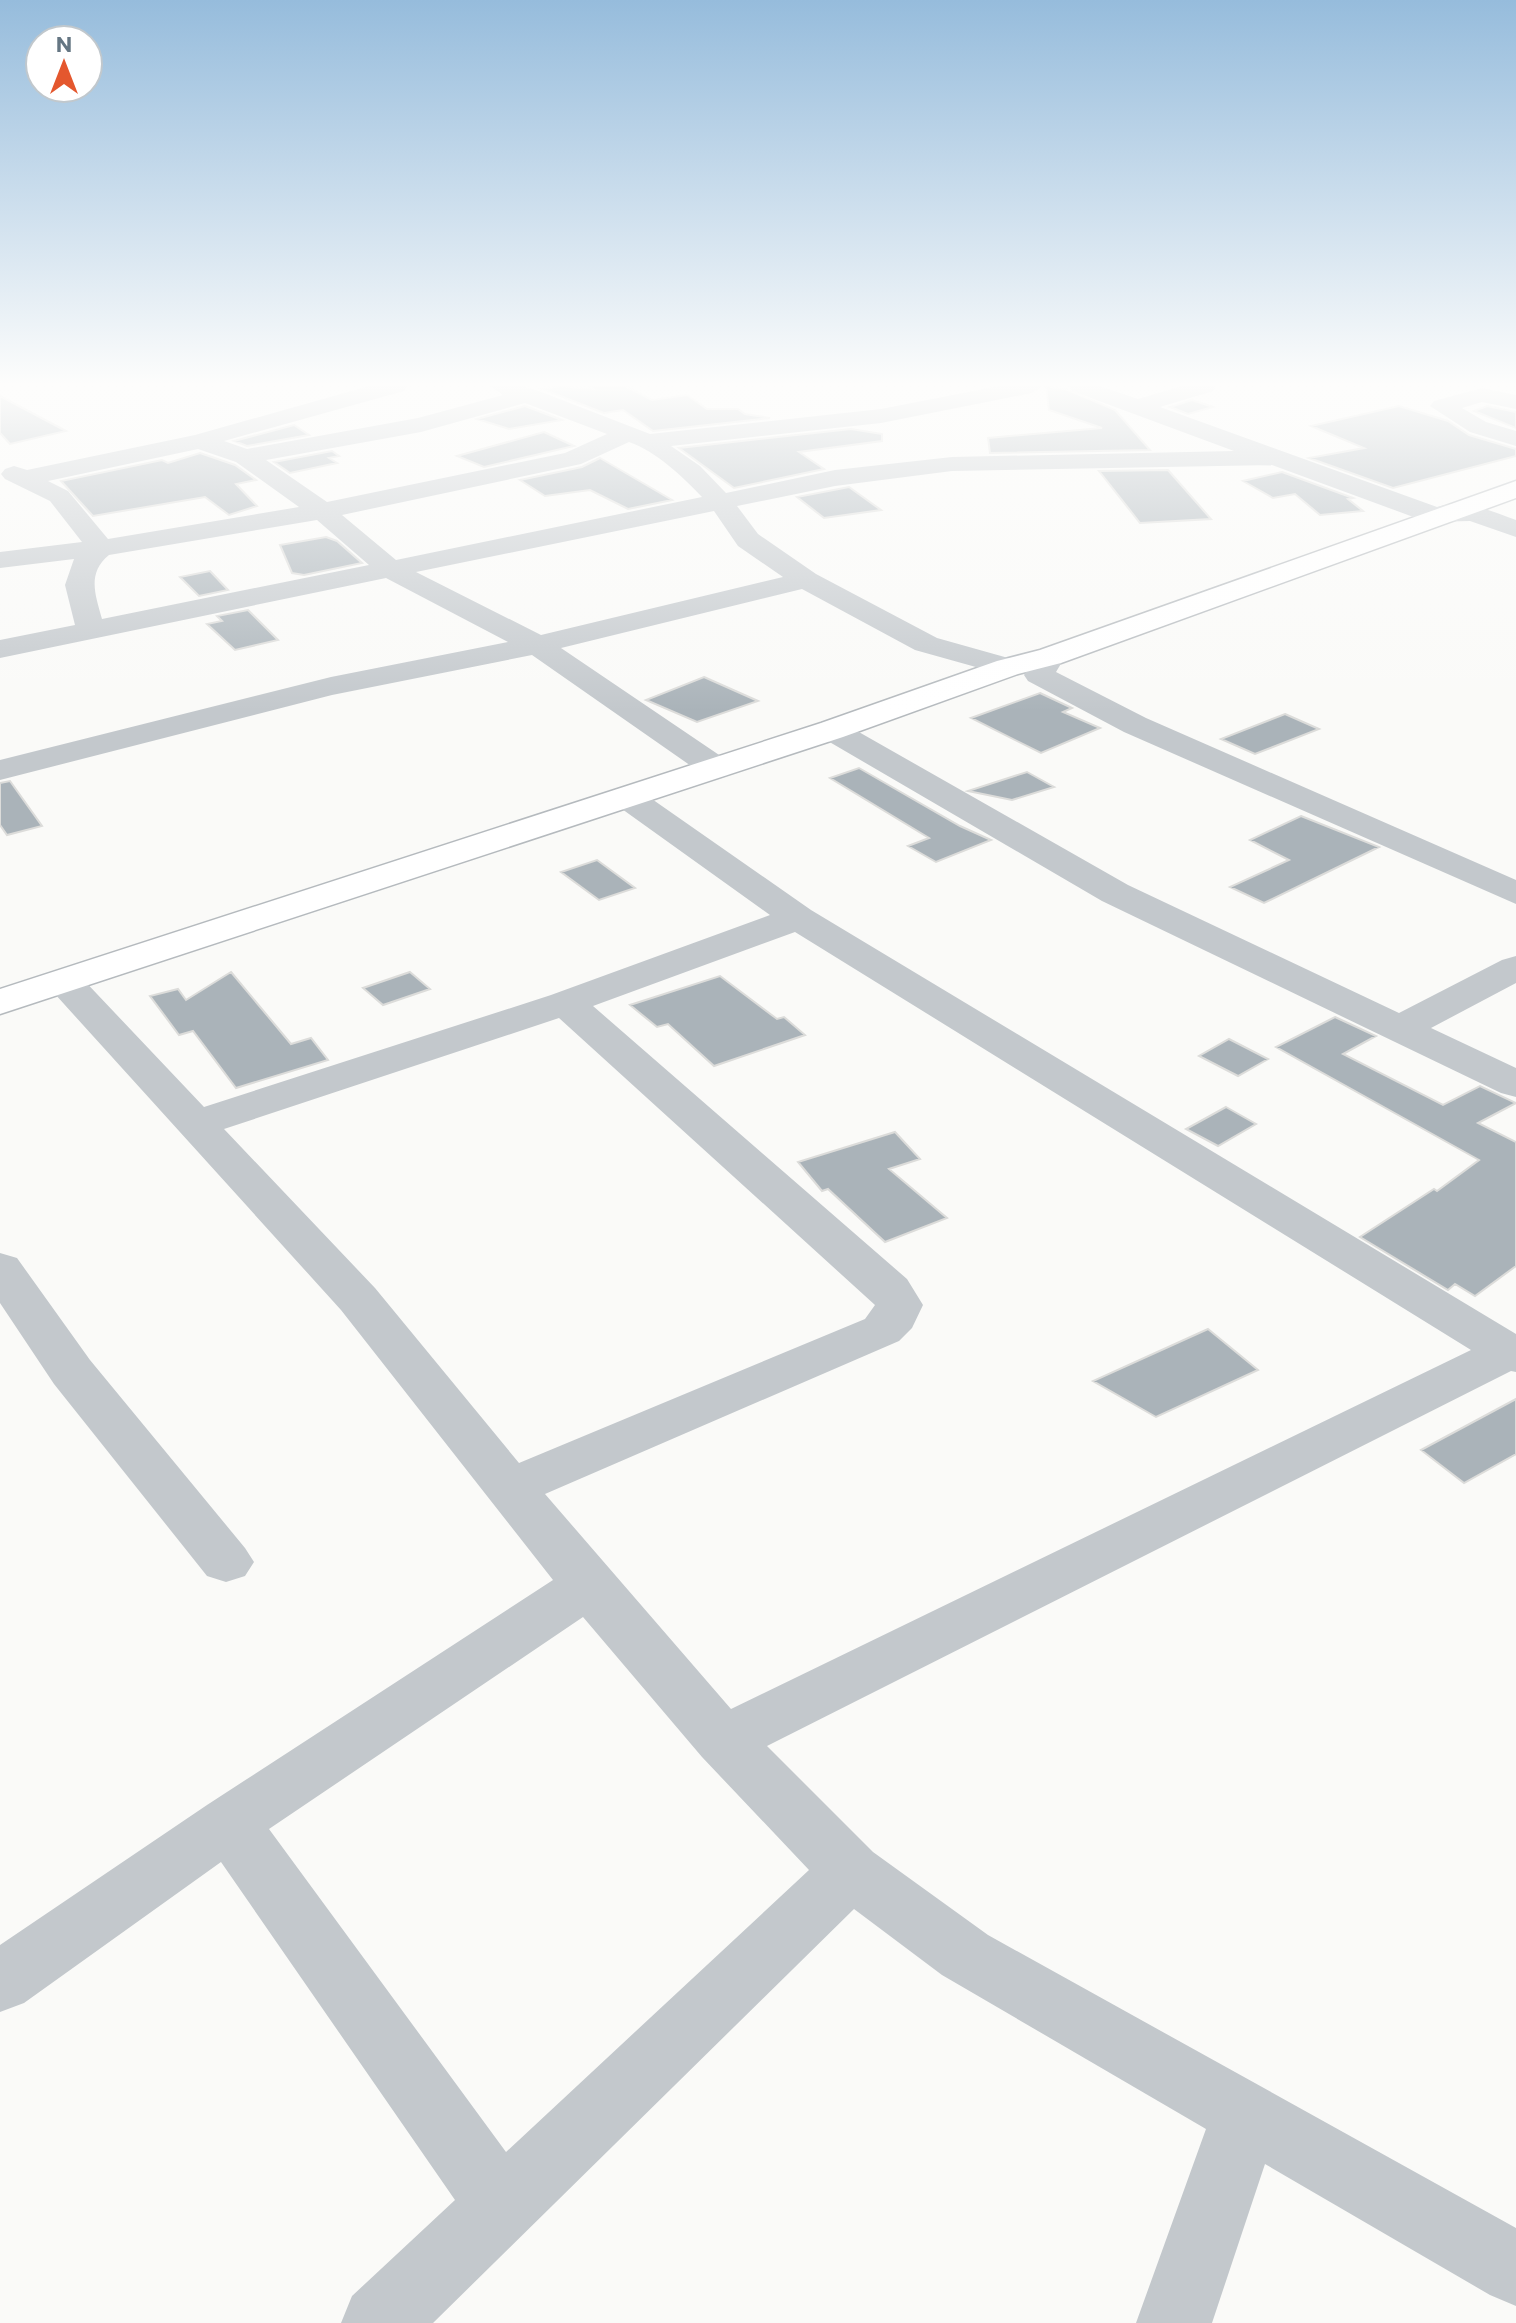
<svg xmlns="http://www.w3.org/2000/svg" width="1516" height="2323" viewBox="0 0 1516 2323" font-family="Commissioner,sans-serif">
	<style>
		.building { fill: #aab3b9; stroke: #dcdcda; stroke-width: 2 }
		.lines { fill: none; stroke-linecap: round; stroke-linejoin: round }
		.major-casing { stroke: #b5babe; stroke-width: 3 }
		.minor { fill: #c3c8cc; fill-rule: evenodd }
		.major { fill: #fff; fill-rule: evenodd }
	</style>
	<rect width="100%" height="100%" fill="#fafaf8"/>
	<!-- building -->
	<path class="building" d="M560 386 593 389 589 386H625L652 400 687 395 707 409H738L745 414 770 418 653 431 623 410 604 413 542 389Z
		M1046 386 1068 390 1115 410 1150 450 990 453 988 438 1102 428 1049 410Z
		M0 396 17 405 66 431 10 444 0 433Z
		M1192 400 1213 407 1188 414 1170 407Z
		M525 406 562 420 509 429 477 419Z
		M1399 406 1448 421 1469 435 1516 449V456L1393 488 1309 458 1364 448 1311 426Z
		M1487 406 1516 412V428L1474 411Z
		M294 425 309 435 247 446 234 441Z
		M851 429 882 434V441L799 452 824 469 734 488 679 448Z
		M544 432 574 446 484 467 457 456Z
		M332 451 339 456 329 458 337 463 290 473 274 462Z
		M200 453 235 465 256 480 236 484 257 506 229 515 205 497 93 516 61 481 162 460 168 463Z
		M600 458 672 500 628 509 590 490 545 496 520 480 582 467Z
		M1168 470 1211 519 1140 523 1099 471Z
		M1282 472 1353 498 1348 499 1363 511 1320 515 1295 494 1273 498 1243 481Z
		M849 487 881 510 824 518 797 497Z
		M326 537 337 541 362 563 304 575 292 573 280 545Z
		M210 571 228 590 199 596 180 577Z
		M248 610 278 640 235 650 207 624 222 621 217 616Z
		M704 677 758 701 697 722 646 700Z
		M1040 693 1072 708 1063 712 1100 728 1041 753 971 718Z
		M1285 714 1319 729 1255 754 1221 739Z
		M859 768 960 826 991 840 936 862 908 846 929 838 830 778Z
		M1027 772 1054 787 1012 800 968 791Z
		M10 781 42 826 7 835 0 825V783Z
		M1301 816 1379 847 1264 903 1230 887 1289 860 1250 840Z
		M597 860 635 888 599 900 561 872Z
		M231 972 291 1044 311 1038 328 1060 236 1088 193 1031 179 1035 150 996 178 989 186 1000Z
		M410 972 430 989 383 1005 363 988Z
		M720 976 777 1019 784 1017 805 1035 714 1066 668 1024 657 1027 630 1005Z
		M1335 1017 1376 1036 1343 1054 1443 1105 1480 1086 1516 1103 1478 1123 1516 1142V1266L1475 1296 1455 1284 1448 1290 1360 1237 1434 1189 1437 1191 1479 1160 1276 1047Z
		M1229 1039 1268 1059 1238 1076 1199 1056Z
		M1226 1107 1256 1124 1218 1146 1186 1129Z
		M895 1132 920 1159 889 1169 947 1218 885 1242 828 1189 822 1191 798 1162Z
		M1208 1329 1258 1370 1156 1417 1093 1381Z
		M1516 1399V1454L1464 1483 1421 1450Z"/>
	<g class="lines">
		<!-- major casing -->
		<g class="major-casing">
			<path id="major" d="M1516 481V498L1061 663 1018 674 843 737 0 1014V989L821 723 997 661 1040 650Z"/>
		</g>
		<!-- minor -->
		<path class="minor" d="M369 386H407L404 391 224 441 247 449 418 418 503 395 490 386H521L536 390 650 434 881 409 999 386H1043L1032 393 881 423 671 446 700 466 726 493 835 470 952 457 1234 451 1072 391 1069 386H1100L1138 399 1182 386H1216L1213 391 1160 407 1437 507C1463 498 1491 511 1516 520V537L1470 521 1427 522 1272 465 952 471 835 486 737 506 758 534 816 574 937 638 1019 661 1023 667 1019 673 1008 676 915 650 802 589 561 648 728 761 733 768 728 775 716 778 704 775 532 655 332 695 0 780V760L331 677 508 642 386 578 0 658V640L75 625 65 585 74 559 0 568V552L82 542 50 501 5 479 1 474 5 469 14 466 27 470 195 435ZM525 403 607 434 565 453 327 502 266 460 421 432ZM629 442C657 452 682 476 702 497L396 560 342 515 581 464ZM198 449 236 462 299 507 108 539 68 491 48 481ZM714 511 738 546 783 577 541 635 416 572ZM317 520 369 565 102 619C95 594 87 573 109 555Z
			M1482 388 1516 395V409L1482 402 1462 408 1486 422 1516 431V446L1470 432 1430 406 1434 401Z
			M1050 648 1061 651 1065 657 1056 672 1146 718 1516 880V904L1124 732 1028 681 1024 675 1039 651Z
			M832 720 843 723 1128 885 1399 1013 1502 960 1516 956V983L1431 1028 1516 1068V1097L1501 1093 1102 901 821 737 816 730 821 723Z
			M627 787 639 790 811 910 1516 1334V1372L1511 1371 767 1746 873 1852 988 1935 1516 2228V2306L1490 2295 1265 2164 1212 2323H1136L1206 2129 942 1975 854 1909 433 2323H341L352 2296 455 2200 221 1862 24 2003 0 2012V1945L207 1805 553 1580 341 1310 45 983 51 975 65 971 79 975 204 1107 551 995 770 915 615 804 610 797 615 790ZM795 932 1471 1350 731 1709 545 1494 899 1341 912 1328 923 1305 907 1279 593 1006ZM559 1018 875 1305 865 1319 519 1463 375 1288 224 1129ZM583 1617 702 1757 809 1870 506 2152 269 1829Z
			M0 1253 17 1258 90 1360 245 1548 254 1562 245 1576 226 1582 207 1576 54 1384 0 1303Z"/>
		<!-- major -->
		<use href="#major" class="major"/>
	</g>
	<!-- sky -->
	<linearGradient id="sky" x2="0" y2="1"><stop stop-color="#96bcdc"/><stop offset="0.54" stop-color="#fdfdfc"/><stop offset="1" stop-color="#fdfdfc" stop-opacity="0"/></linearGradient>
	<rect width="1516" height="711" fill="url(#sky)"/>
	<!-- north arrow -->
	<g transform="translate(64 64)"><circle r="38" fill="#ffffff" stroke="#c1c8cd" stroke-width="2"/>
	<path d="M0-6L14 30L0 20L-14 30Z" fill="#e4572e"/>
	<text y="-12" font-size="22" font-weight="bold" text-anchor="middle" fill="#657683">N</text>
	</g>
</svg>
